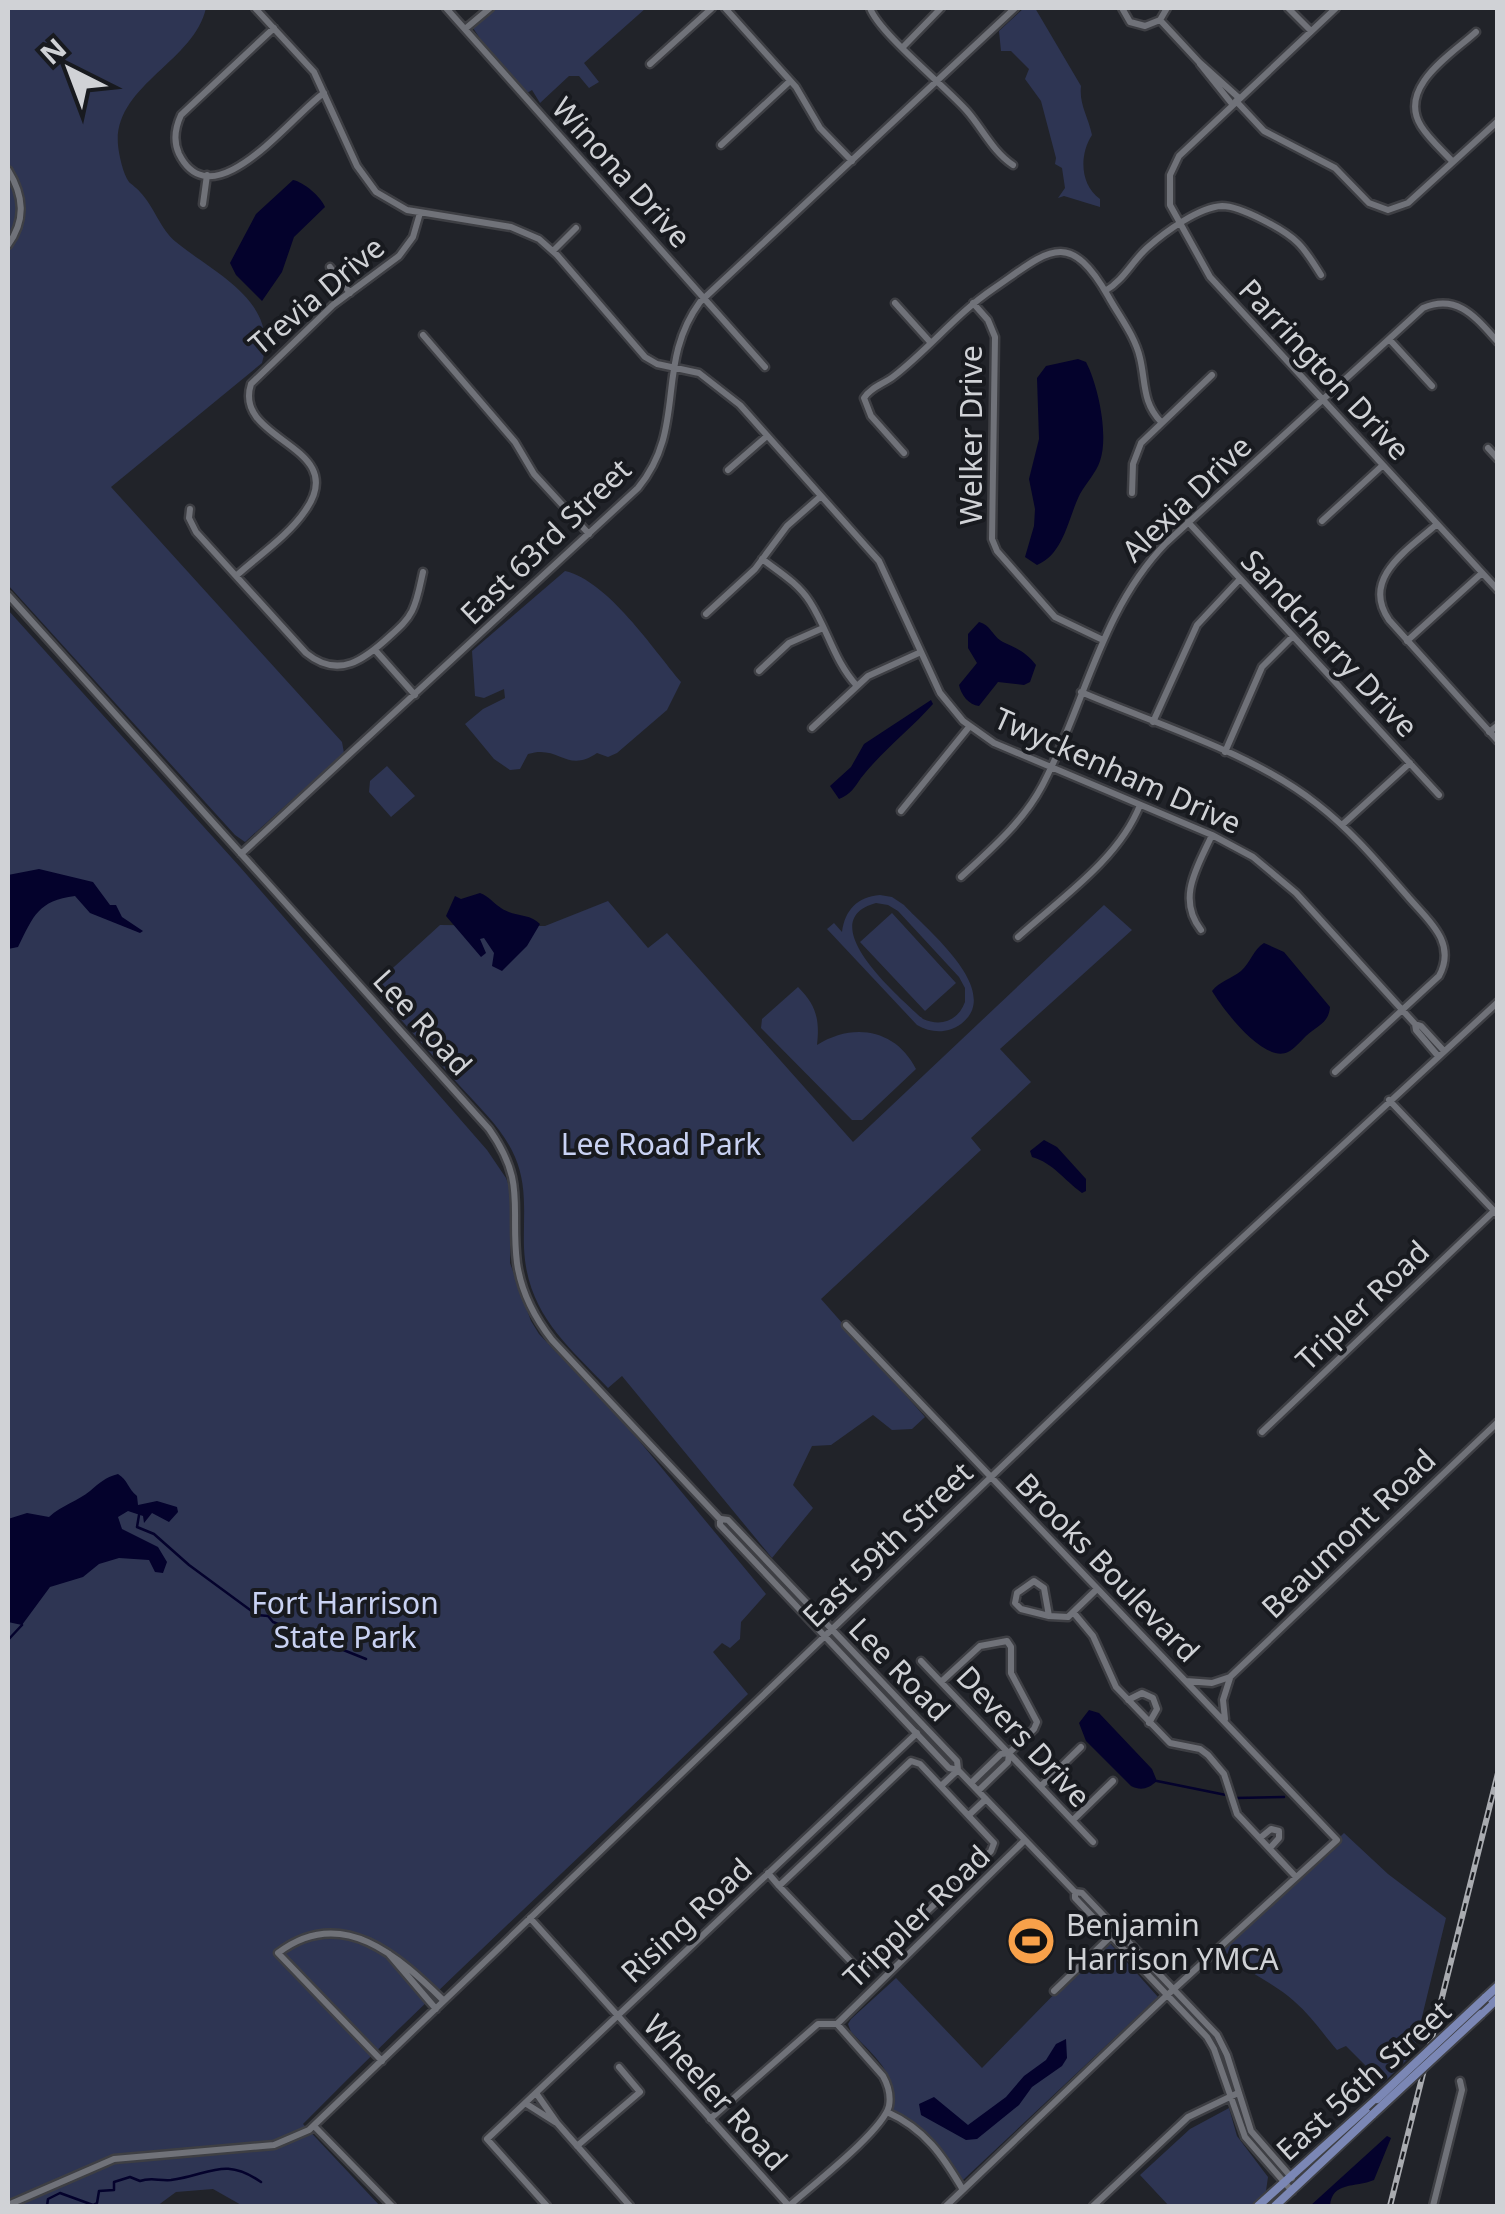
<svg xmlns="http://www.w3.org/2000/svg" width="1505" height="2214" viewBox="0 0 1505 2214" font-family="'Noto Sans',sans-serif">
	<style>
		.green { fill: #2e3553; fill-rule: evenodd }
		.water { fill: #04022c }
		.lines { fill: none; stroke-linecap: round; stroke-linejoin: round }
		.stream { stroke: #04022c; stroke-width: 2.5 }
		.minor-casing { stroke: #3e3f44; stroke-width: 11 }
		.major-casing { stroke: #3e3f44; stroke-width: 12 }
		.minor { stroke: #707279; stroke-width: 6 }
		.major { stroke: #7b87b5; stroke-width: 8 }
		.rail-casing { stroke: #a9abb0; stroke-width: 6 }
		.rail { stroke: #181a1f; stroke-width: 2.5; stroke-dasharray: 8; stroke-linecap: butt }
		.major-bridge-casing { stroke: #3e3f44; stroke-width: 12; stroke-linecap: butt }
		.major-bridge { stroke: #7b87b5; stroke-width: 8 }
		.labels { text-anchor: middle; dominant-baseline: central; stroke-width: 8; stroke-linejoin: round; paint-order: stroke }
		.street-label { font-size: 30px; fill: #d0d2d6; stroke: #181a1f }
		.park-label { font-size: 30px; fill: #c9d2f3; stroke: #181a1f }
		.poi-label { font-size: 30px; fill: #d0d2d6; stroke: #181a1f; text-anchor: start }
	</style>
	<rect width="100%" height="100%" fill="#212329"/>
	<!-- green -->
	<path class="green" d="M8 8H206C194 62 113 86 118 145 119 155 123 174 129 182 130 183 139 190 140 192 154 206 160 229 176 242 215 274 280 301 262 363L111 487 342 742 344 753 245 842 235 835 8 585Z
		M494 8H646L584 63 599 82 589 88 579 76H569L540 103 532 90 527 93 483 43 471 25Z
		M1024 8H1035L1081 86C1079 105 1088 116 1092 135 1079 155 1080 185 1100 199V207L1064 196 1058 198 1065 188 1062 168 1055 164 1056 158 1041 101 1025 79 1029 69 1011 51H1001L999 31Z
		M565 571C608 581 653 649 681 682L667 710 617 753 608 757 597 753C567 774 559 744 528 754L520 769 510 770 494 759 465 724 483 709 505 698 504 689 484 698 475 696 472 651Z
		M8 610 240 867 487 1150 506 1178 512 1194 510 1263 531 1321 539 1334 627 1426 766 1594 741 1622 740 1639 730 1648 722 1643 713 1652 748 1694C601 1839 448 1977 303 2124L380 2206H243L213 2189 176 2192 157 2206H8Z
		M387 766 415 796 391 817 369 792 370 781Z
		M880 895 892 897 904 905C927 930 1004 991 961 1024 947 1034 931 1033 917 1025L827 929 834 923 842 932C845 910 857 897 880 895ZM876 903 888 905 898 911 959 977 965 988V1002C958 1021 941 1027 923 1019 900 998 810 921 876 903Z
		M608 901 648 948 667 933 853 1142 1104 905 1132 930 1000 1049 1031 1082 971 1138 981 1150 821 1299 925 1417 912 1429 892 1430 873 1415 831 1445 812 1446 793 1485 813 1508 772 1558 622 1376 608 1388C566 1344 527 1313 524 1248 523 1217 528 1187 515 1157 503 1129 479 1107 459 1085 430 1052 401 1020 372 987L440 925 545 926Z
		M892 913 956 983 925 1011 860 942Z
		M798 987C816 1005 820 1019 817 1045 853 1022 896 1029 916 1069L862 1120H852L761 1028 762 1019Z
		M1344 1833 1388 1874 1446 1918 1413 2054 1383 2083 1346 2046 1337 2050C1324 2035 1311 2016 1295 2002 1273 1982 1247 1973 1223 1951Z
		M1107 1940 1158 1997 962 2181 930 2137 891 2110C902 2077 872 2054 851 2032L848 2024 851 2019 896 1978 982 2068Z
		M1229 2108 1237 2136 1268 2177 1266 2191 1253 2206H1169L1140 2175 1190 2129Z"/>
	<!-- water -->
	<path class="water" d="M293 180C304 182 321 197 325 207L294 237 282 272 262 301 236 275 230 263 256 214Z
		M1078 359 1086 362C1098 385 1109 435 1100 461 1096 473 1086 483 1080 494 1068 518 1064 554 1037 565L1025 557 1034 526 1035 509 1029 479 1039 439 1037 378 1046 366Z
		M979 622C991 625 992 636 1003 642 1018 649 1026 652 1036 665L1030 682 1024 685 998 682 979 706C969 705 961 695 959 685L977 663 968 648V634Z
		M931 700 933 704C910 730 883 750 861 778 855 787 850 795 839 799L830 786 851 767 864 744Z
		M39 869 93 882 110 905H116L122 917 143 931 140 933 90 913 75 896C38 901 34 915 18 947L8 949V875Z
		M480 893C490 897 492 902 501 908 514 917 530 913 540 924L527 946 502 971 492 966 494 953 484 938 480 939 486 953 481 957 446 916 455 896 461 899Z
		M1264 943 1284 952 1330 1007C1329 1023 1317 1026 1306 1036 1301 1041 1294 1049 1288 1052 1264 1064 1223 1009 1212 991 1220 981 1231 979 1241 971 1251 962 1253 950 1264 943Z
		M1044 1140 1057 1147 1086 1179V1191L1082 1193C1063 1179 1053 1163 1032 1157L1030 1151Z
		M118 1474C128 1480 128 1489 137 1496L138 1505 157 1501 177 1507 178 1512 169 1522 152 1513 144 1523 143 1516 128 1511 118 1517 122 1529 158 1547 167 1562 163 1573 155 1572 149 1560 119 1558 99 1564 83 1577 50 1587 22 1625 8 1622V1519L27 1513 49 1517C62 1505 78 1501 90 1491 101 1482 104 1478 118 1474Z
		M1089 1710 1099 1713 1152 1769 1157 1781C1148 1789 1141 1791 1131 1786L1086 1741 1079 1723Z
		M1066 2039 1067 2058 1062 2066 1032 2087 1019 2105 977 2139 966 2140 921 2115 919 2104 934 2097 968 2125 1006 2097 1024 2076 1046 2060 1056 2044Z
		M1387 2136 1391 2138 1374 2180C1355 2188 1332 2181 1330 2206H1310Z"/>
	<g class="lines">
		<!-- stream -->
		<path class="stream" d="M139 1515 137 1527 154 1534 189 1565 257 1615 268 1616 273 1622 366 1659
			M8 1640 22 1625
			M1157 1781 1226 1795
			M1236 1798 1284 1797
			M47 2206 48 2199 60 2193 93 2205 97 2203 99 2191 114 2190V2182L130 2177 140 2181C151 2177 159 2181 171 2180 210 2175 224 2156 261 2182"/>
		<!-- minor casing -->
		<g class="minor-casing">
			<path id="minor" d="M255 8 314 72 357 166 376 192 407 210 511 227 539 239 557 255 645 357 657 364 699 373 740 405 879 561 940 693 963 721 994 743 1212 835 1253 857 1296 893 1415 1024 1416 1030 1438 1056
				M446 8 765 367
				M725 8 796 87 820 128 852 161
				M870 8C879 33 945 86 967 111 982 128 993 152 1013 165
				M1122 8 1130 22 1145 26 1160 20 1167 8
				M1288 8 1311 31
				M1336 8 1179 156 1170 175V205L1210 277 1498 590
				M1160 20 1199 62 1239 98
				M274 28 181 115C175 128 173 141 179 154 213 222 293 114 324 93
				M465 29 490 8
				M904 46 941 8
				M650 64 712 8
				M1200 64 1232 104
				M1236 101 1264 131 1335 168 1369 203 1388 210 1408 203 1498 121
				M721 145 790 81
				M1453 162C1443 151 1429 139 1421 126 1397 87 1452 54 1476 32
				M8 170C24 196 26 220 8 245
				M203 204 207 175
				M553 251 576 228
				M330 267 350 293
				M1105 291C1124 280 1132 261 1148 247 1165 232 1199 207 1222 206 1241 206 1285 230 1298 243 1307 252 1314 264 1321 275
				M895 303 931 343
				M973 303 988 320 995 337 992 539 997 551 1055 617 1103 640
				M423 335 515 442 534 474 589 534
				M1389 339 1432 386
				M1488 448 1498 459
				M904 453 871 416 864 398C871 387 884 384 894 376 929 349 956 314 993 289 1047 252 1068 226 1108 296 1119 316 1135 336 1140 358 1146 383 1142 402 1161 422
				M728 470 767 436
				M1132 493 1133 464 1141 443 1212 375
				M190 509 189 518 196 532 306 653C339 680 365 659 390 636 399 628 407 621 412 611 418 599 420 585 423 572
				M1322 521 1383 465
				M1188 522 1439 795
				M1437 524C1409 549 1360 578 1389 620L1498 741
				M762 559C779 572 798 583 810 602 828 630 834 661 857 686
				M236 576C258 556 288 536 305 511 352 445 232 442 251 384L333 305 399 256 413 237 420 213
				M8 595 489 1129C527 1183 510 1206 517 1263 521 1291 534 1317 552 1340L720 1519V1525L949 1768 958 1770 1075 1892V1898L1207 2037 1214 2049 1245 2137 1292 2191
				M706 614 755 569 787 526 821 496
				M1407 641 1482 573
				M375 650 415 695
				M759 671 789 643 823 628
				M1081 692C1158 725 1251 752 1317 804 1352 831 1380 865 1409 898 1429 921 1457 943 1439 976L1335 1072
				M1153 722 1197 625 1240 579
				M812 728 868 676 921 652
				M1489 732 1498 725
				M1225 752 1262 667 1293 636
				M901 811 969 727
				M1342 825 1410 763
				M241 854 638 488C688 427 654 365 700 302L1015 8
				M961 877C990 850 1023 822 1042 786 1085 705 1100 611 1166 543L1423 308C1458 293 1476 318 1498 342
				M1201 930C1176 898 1198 866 1212 835
				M1018 937C1061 898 1119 859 1140 805
				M1415 1024 1421 1026 1444 1051
				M1389 1100 1498 1215
				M846 1325 1337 1840 1163 1999 946 2206
				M1262 1432 1494 1211
				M721 1519 728 1520 957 1761 958 1770
				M1034 1581 1044 1588 1049 1616 1021 1609 1015 1603 1017 1593Z
				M1073 1612 1093 1636 1116 1687 1170 1743 1200 1749 1208 1755 1224 1774 1237 1814 1296 1877
				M1049 1616 1068 1617 1097 1589
				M921 1661 1093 1842
				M1186 1681 1212 1683 1230 1677 1498 1422
				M941 1682 980 1646 1007 1641 1011 1647V1673L1037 1722 1034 1729 1009 1753 1001 1754 971 1783
				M1128 1700 1142 1693 1153 1698 1157 1709 1149 1723
				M1225 1719 1223 1700 1230 1678
				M941 1786 958 1770
				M1041 1786 1081 1747
				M978 1791 1008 1762 1009 1754
				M969 1815 986 1799
				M1073 1820 1113 1781
				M1260 1838 1271 1829 1279 1831V1838L1270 1848
				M768 1873 779 1886 856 1967 866 1969 991 1851 994 1843 920 1764 911 1761 779 1886
				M1075 1892 1082 1893 1217 2035 1227 2055 1251 2131 1292 2178
				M530 1918 789 2206
				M389 1954 436 2009
				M1054 1991 1110 1937
				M382 2061 278 1953C342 1904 399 1957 444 2001
				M536 2093 557 2123 630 2206
				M525 2103 555 2122
				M887 2112C925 2129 943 2156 963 2190
				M710 2119 818 2024H837
				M314 2126 392 2206
				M577 2146 640 2092 619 2067
				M8 2205 114 2159 274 2145 309 2130 1202 1275 1498 1002
				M547 2206 487 2139 917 1733
				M789 2206C810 2187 883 2131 889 2106 891 2095 888 2085 883 2076L837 2024 1025 1840
				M1093 2206 1188 2117 1238 2093
				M1433 2206 1462 2090 1460 2081"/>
		</g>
		<!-- major casing -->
		<g class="major-casing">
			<path id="major" d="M1485 1998 1498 1986
				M1481 2014 1498 1998
				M1258 2206 1377 2099
				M1275 2206 1373 2114"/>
		</g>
		<!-- minor -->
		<use href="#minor" class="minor"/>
		<!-- major -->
		<use href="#major" class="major"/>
		<!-- rail casing -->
		<g class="rail-casing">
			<path id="rail" d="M1390 2206 1498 1773"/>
		</g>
		<!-- rail -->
		<use href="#rail" class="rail"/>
		<!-- major-bridge casing -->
		<g class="major-bridge-casing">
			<path id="major-bridge" d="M1377 2099 1485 1998
				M1373 2114 1481 2014"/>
		</g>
		<!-- major-bridge -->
		<use href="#major-bridge" class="major-bridge"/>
	</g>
	<!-- icons -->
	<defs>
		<g id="stadium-disc" transform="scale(2.5)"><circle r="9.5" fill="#f8a14a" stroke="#181a1f"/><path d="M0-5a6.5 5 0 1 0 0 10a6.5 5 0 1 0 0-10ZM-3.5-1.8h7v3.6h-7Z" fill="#111"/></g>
	</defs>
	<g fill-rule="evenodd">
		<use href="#stadium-disc" x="1031" y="1941"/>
	</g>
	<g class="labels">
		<!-- street labels -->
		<g class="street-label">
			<text transform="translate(622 172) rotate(48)">Winona Drive</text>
			<text transform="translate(316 295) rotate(-40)">Trevia Drive</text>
			<text transform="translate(1325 369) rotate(47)">Parrington Drive</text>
			<text transform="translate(970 435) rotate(-90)">Welker Drive</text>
			<text transform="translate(1186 498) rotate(-44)">Alexia Drive</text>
			<text transform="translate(545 541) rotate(-44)">East 63rd Street</text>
			<text transform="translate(1330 643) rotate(47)">Sandcherry Drive</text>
			<text transform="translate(1118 770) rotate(24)">Twyckenham Drive</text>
			<text transform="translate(423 1022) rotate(48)">Lee Road</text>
			<text transform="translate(1362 1305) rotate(-44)">Tripler Road</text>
			<text transform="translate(1348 1533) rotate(-44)">Beaumont Road</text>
			<text transform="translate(887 1544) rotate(-44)">East 59th Street</text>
			<text transform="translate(1108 1567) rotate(46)">Brooks Boulevard</text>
			<text transform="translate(900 1669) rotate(46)">Lee Road</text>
			<text transform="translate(1024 1736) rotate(47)">Devers Drive</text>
			<text transform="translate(916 1916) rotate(-44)">Trippler Road</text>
			<text transform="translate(686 1920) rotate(-43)">Rising Road</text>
			<text transform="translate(1363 2080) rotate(-42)">East 56th Street</text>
			<text transform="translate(716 2092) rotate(48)">Wheeler Road</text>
		</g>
		<!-- park labels -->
		<g class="park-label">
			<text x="661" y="1143">Lee Road Park</text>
			<text x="345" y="1602">Fort Harrison<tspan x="345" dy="34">State Park</tspan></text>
		</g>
		<!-- poi labels -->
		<g class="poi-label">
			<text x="1066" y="1924">Benjamin<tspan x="1066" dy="34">Harrison YMCA</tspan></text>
		</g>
	</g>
	<!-- border -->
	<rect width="1505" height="2214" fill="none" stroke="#d0d2d6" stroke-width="20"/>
	<!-- north arrow -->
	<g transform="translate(70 70) rotate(318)" stroke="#181a1f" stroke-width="8" paint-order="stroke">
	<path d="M0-8L18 38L0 25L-18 38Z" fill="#d0d2d6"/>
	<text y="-15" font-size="28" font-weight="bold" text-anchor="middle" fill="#d0d2d6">N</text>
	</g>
</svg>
